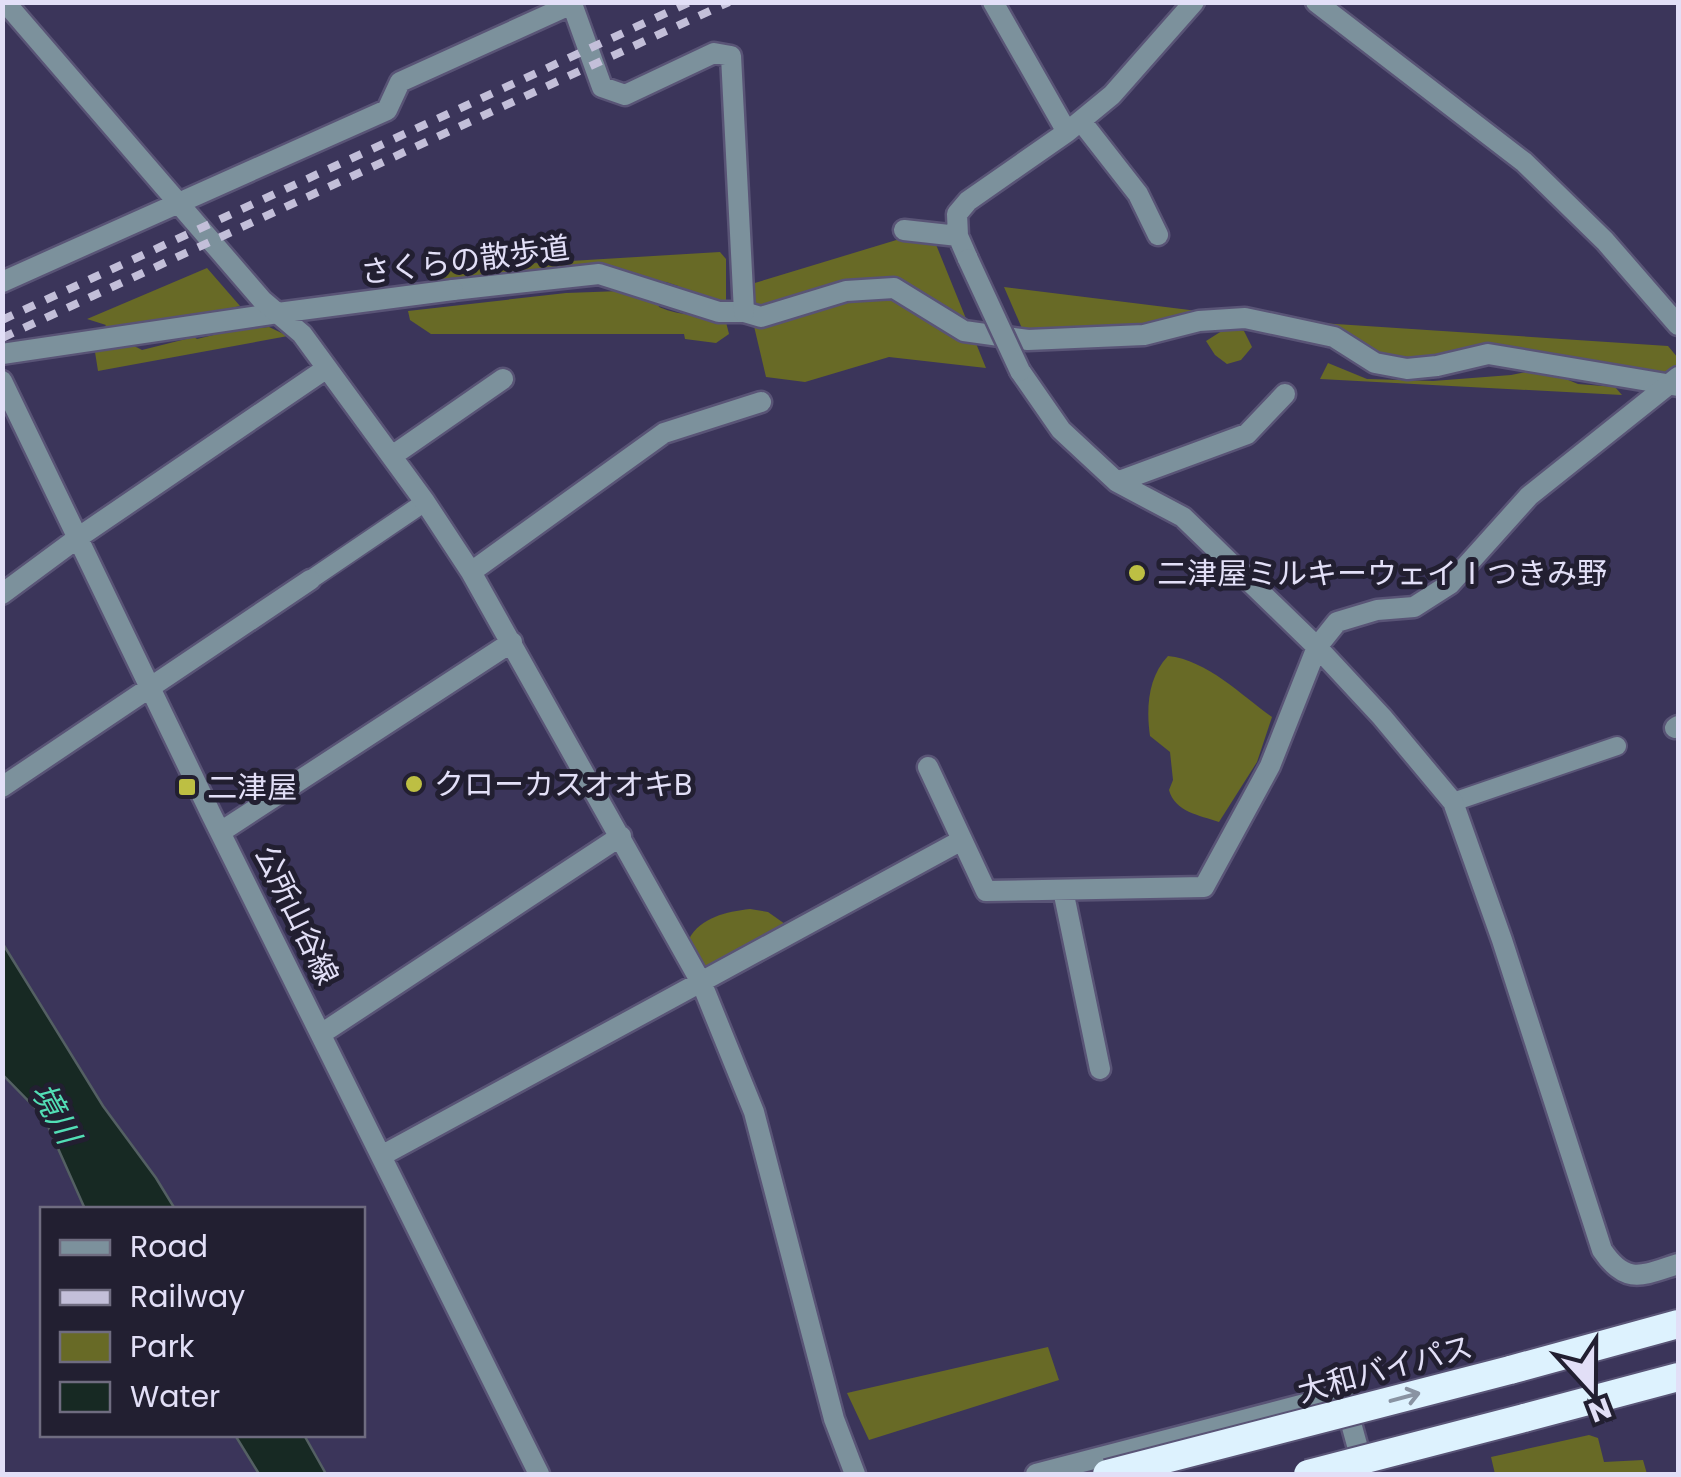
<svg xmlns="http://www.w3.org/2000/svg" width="1681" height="1477" viewBox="0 0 1681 1477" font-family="Poppins,'Noto Sans JP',sans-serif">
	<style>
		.green { fill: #686a26 }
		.water { fill: #172923; stroke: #546063; stroke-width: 2.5 }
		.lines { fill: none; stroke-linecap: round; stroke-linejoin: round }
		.service-casing { stroke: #595476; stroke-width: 22 }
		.pedestrian-casing { stroke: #595476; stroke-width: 25 }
		.minor-casing { stroke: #595476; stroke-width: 25 }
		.trunk-casing { stroke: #595476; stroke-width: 32 }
		.service { stroke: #7c919c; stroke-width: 18 }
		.pedestrian { stroke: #7c919c; stroke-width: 20 }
		.minor { stroke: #7c919c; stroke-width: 20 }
		.trunk { stroke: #ddf2fe; stroke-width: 28 }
		.rail { stroke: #c3bfd9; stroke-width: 8; stroke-dasharray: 12 12; stroke-linecap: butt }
		.minor-bridge-casing { stroke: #595476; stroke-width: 25; stroke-linecap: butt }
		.trunk-bridge-casing { stroke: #595476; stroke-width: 32; stroke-linecap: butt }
		.minor-bridge { stroke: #7c919c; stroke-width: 20 }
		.trunk-bridge { stroke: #ddf2fe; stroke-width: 28 }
		.oneway { stroke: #8993a2 }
		.poi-dot { fill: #bdbf43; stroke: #221f31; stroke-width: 4 }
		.labels { text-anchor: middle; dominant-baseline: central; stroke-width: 10; stroke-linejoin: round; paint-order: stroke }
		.street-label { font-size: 30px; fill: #e2dff7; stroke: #221f31 }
		.poi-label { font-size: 30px; fill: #e2dff7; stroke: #221f31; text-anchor: start }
		.water-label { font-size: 32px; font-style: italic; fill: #52deb5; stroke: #221f31 }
	</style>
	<rect width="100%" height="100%" fill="#3b355a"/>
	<!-- green -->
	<path class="green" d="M903 238 935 242 986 368 889 357 805 382 766 377 749 305 748 285Z
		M720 252 726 259V302L709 301 682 292 678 286 666 282 642 281V275L603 266 441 284 439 272 483 269 485 266Z
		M207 268 240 306 224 310 220 315 102 330 106 325 87 319Z
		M1004 287 1222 314 1143 329 1024 333Z
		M621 291 658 303 659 307C682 317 703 314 726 322L729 334 716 343 685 339 684 334H431L410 320 408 311 566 293Z
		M1275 320 1668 346 1678 358V368L1668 377 1489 346 1406 363Z
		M269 327 288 336 98 371 95 352C108 343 129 342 142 350L194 337 197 339 230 331Z
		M1228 327 1244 331 1252 347 1241 360 1227 364 1215 355 1206 341Z
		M1328 363 1367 379 1433 381 1511 375 1531 371 1561 377 1578 384 1615 387 1622 395 1320 379Z
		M1168 656C1207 660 1241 695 1272 717L1257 762 1219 822C1199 815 1175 812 1169 790L1173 780 1170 752 1150 736C1146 708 1148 677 1168 656Z
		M750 909 768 912 785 924 705 967 689 939C701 917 726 912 750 909Z
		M1048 1347 1059 1380 869 1440 847 1393Z
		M1589 1435 1598 1438 1604 1462 1643 1460 1647 1474H1495L1491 1457Z"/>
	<!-- water -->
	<path class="water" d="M3 944 103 1106 156 1178 175 1209H85L44 1117 3 1075Z
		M235 1435H304L326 1474H259Z"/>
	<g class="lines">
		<!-- service casing -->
		<g class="service-casing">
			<path id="service" d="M310 580 425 502
				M1453 802 1617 746"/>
		</g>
		<!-- pedestrian casing -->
		<g class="pedestrian-casing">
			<path id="pedestrian" d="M453 290 599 274 719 312H744L761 317 846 291 894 288 964 331 1028 340 1144 335 1199 321 1245 318 1334 337 1375 363 1407 369 1437 366 1488 354 1678 386
				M2 354 278 313"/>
		</g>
		<!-- minor casing -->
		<g class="minor-casing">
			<path id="minor" d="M5 2 262 300 302 334 425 502 471 572 702 984 754 1112 834 1419 855 1474
				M993 2 1067 132
				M1316 2 1524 162 1605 241 1678 325
				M1081 121 1138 194 1158 235
				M904 230 958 236
				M968 259 958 236 957 214 968 201 1067 132 1112 95 1194 2
				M2 282 387 110 400 82 572 4 602 87 625 95 714 53 731 56 744 312
				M278 313 453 290
				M1020 371 1061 430 1117 482 1183 517 1317 647 1382 717 1453 802 1502 940 1602 1250C1626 1286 1643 1275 1678 1264
				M2 381 211 814 539 1474
				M392 456 503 379
				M1117 482 1247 434 1285 394
				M471 572 664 433 761 402
				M2 594 79 537 327 368
				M1675 728 1678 726
				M928 767 986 891 1204 887 1270 766 1317 647 1337 622 1377 610 1414 607 1450 584 1529 496 1678 377
				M2 787 310 580
				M222 831 512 642
				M1063 890 1100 1069
				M321 1034 621 836
				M381 1156 962 840
				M1036 1474 1343 1394 1365 1474"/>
		</g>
		<!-- trunk casing -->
		<g class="trunk-casing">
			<path id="trunk" d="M1510 1370 1678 1324
				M1524 1418 1678 1377"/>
		</g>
		<!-- service -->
		<use href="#service" class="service"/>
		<!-- pedestrian -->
		<use href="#pedestrian" class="pedestrian"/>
		<!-- minor -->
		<use href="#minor" class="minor"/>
		<!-- trunk -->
		<use href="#trunk" class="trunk"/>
		<!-- rail -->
		<path class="rail" d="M2 320 690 2
			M2 338 729 2"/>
		<!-- minor-bridge casing -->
		<g class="minor-bridge-casing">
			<path id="minor-bridge" d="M968 259 1020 371"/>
		</g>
		<!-- trunk-bridge casing -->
		<g class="trunk-bridge-casing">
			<path id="trunk-bridge" d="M1107 1474 1510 1370
				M1308 1474 1524 1418"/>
		</g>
		<!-- minor-bridge -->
		<use href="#minor-bridge" class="minor-bridge"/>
		<!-- trunk-bridge -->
		<use href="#trunk-bridge" class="trunk-bridge"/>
	</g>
	<!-- one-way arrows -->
	<defs><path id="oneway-shaft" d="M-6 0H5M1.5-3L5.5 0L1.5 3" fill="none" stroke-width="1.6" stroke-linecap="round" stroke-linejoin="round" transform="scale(2.5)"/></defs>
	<use class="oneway" href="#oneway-shaft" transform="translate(1405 1397) rotate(-15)"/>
	<!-- markers -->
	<g class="poi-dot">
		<circle cx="1137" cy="573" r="10"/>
		<circle cx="414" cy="784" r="10"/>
		<rect x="177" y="777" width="20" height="20" rx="5"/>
	</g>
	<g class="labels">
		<!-- street labels -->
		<g class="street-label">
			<text transform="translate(465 260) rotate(-7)">さくらの散歩道</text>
			<text transform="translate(297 915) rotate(64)">公所山谷線</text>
			<text transform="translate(1385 1369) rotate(-15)">大和バイパス</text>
		</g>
		<!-- poi labels -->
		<g class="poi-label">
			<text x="1157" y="573">二津屋ミルキーウェイⅠつきみ野</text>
			<text x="434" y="784">クローカスオオキB</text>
			<text x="207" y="787">二津屋</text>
		</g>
		<!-- water labels -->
		<g class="water-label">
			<text transform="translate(56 1113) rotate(61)">境川</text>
		</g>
	</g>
	<!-- border -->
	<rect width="1681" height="1477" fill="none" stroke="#e2dff7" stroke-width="10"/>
	<!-- legend -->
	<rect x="40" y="1207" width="325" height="230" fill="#221f31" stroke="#6f6c80" stroke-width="2.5"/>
	<rect x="60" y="1240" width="50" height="15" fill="#7c919c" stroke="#6f6c80" stroke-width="2.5"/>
	<text x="130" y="1257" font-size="30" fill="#e2dff7">Road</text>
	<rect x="60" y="1290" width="50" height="15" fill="#c3bfd9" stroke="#6f6c80" stroke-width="2.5"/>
	<text x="130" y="1307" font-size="30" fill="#e2dff7">Railway</text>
	<rect x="60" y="1332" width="50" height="30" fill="#686a26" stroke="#6f6c80" stroke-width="2.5"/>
	<text x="130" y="1357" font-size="30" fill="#e2dff7">Park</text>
	<rect x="60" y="1382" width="50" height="30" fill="#172923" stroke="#6f6c80" stroke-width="2.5"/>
	<text x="130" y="1407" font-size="30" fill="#e2dff7">Water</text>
	<!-- north arrow -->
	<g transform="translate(1591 1387) rotate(159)" stroke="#221f31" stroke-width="8" paint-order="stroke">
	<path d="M0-8L18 38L0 25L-18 38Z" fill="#e2dff7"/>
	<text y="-15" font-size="28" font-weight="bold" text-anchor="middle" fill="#e2dff7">N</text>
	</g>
</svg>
